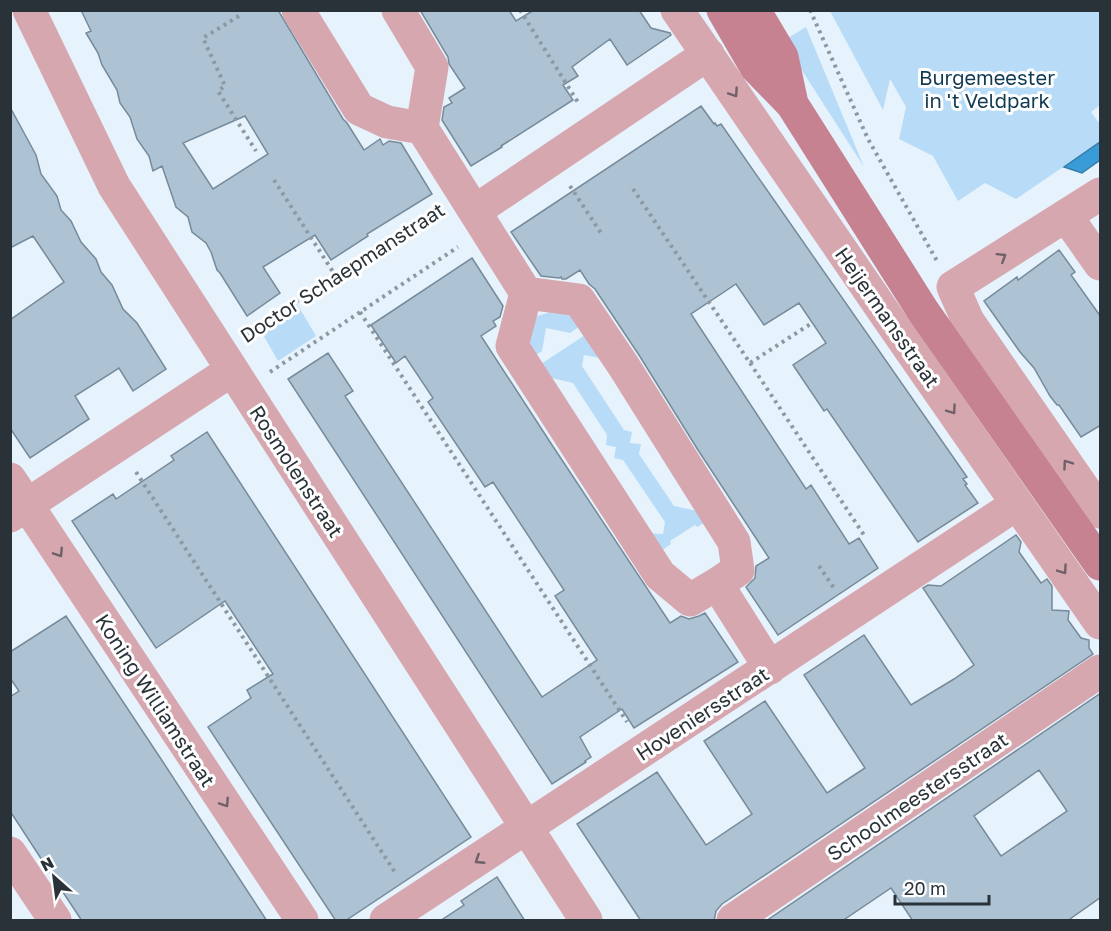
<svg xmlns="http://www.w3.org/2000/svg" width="1111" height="931" viewBox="0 0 1111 931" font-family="'Golos Text',sans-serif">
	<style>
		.green { fill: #b8dcf7 }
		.water { fill: #399cd9; stroke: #347ca9; stroke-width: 1.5 }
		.building { fill: #adc3d3; stroke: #768a9a; stroke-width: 1.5; fill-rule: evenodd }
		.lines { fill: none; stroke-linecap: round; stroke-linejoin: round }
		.path { stroke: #8d99a1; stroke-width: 4; stroke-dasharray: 3 4.5; stroke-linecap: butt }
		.minor { stroke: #d7a7b0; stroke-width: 33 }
		.secondary { stroke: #c68291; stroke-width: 33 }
		.oneway { stroke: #6f6168 }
		.labels { text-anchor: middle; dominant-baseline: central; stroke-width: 6; stroke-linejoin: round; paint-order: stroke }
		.park-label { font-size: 20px; fill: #113a53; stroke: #fefefe }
		.street-label { font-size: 20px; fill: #293238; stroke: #fefefe }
	</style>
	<rect width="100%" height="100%" fill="#e6f3fd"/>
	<!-- green -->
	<path class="green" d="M830 11H1100V105L1091 112 1100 124V142L1016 199 985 183 958 201 933 156 899 139 906 107 890 79 883 110Z
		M806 27 864 167 783 41Z
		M296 302 316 336 278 361 258 326Z
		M555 311 577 317 582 325 570 333 546 328 542 351 530 359V323L537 316Z
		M588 333 605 359 584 355 582 366 624 430 632 432 630 443 641 444 639 454 674 506 707 513 711 519 697 527 695 525 670 541 671 544 658 553 644 533 663 534 665 522 623 460 614 458 616 447 606 445 607 435 573 383 539 375 535 368Z"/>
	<!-- water -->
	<path class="water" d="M1100 142V160L1082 173 1064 167Z"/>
	<!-- building -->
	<path class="building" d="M81 10H278L343 119 347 123 364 150 380 139 383 145 389 141 401 143 432 194 367 234 368 236 331 260 315 235 263 267 280 293 247 316 220 273 217 270 211 252 206 243 192 232 188 217 176 207 162 166 153 171 149 156 137 139 130 117 120 103 117 90 102 65 98 53 86 33 91 31ZM245 116 268 154 213 189 183 143Z
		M420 10H509L516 21 534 10H639L651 28 670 33 671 35 627 65 610 39 572 67 578 76 563 85 573 100 501 146 502 147 471 166 442 120 444 107 452 103 449 98 465 88 449 64 448 57Z
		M701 106 714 124 715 123 717 126 721 124 967 477 963 479 967 484 965 485 978 503 918 542 827 409 824 411 793 365 826 343 799 303 764 325 736 284 691 314 806 489 811 485 849 544 859 538 878 568 778 635 746 587 755 578 756 566 769 558 698 450 639 355 595 289 589 284 580 270 566 279H562L561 277 559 278 541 276 511 232Z
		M10 107 36 155 41 174 57 196 61 210 71 221 81 242 96 259 101 272 112 285 123 309 137 323 166 369 133 391 119 368 75 396 89 419 30 458 10 428V320L64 282 33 236 10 248Z
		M1059 250 1075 272 1071 275 1101 317V425L1081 437 1059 405H1057L1050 396 1034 368 1020 352 984 301 1017 277 1018 280Z
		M472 258 503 306 500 317 493 321 496 326 481 336 552 445 670 623 681 616 689 619 699 616 705 613 738 662 634 728 622 709 580 737 591 757 585 761 586 762 552 784 288 379 328 353 353 391 345 396 542 697 597 660 555 596 564 590 493 482 485 487 428 402 433 398 405 356 396 363 371 325Z
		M207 432 471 837 345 921H336L208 727 251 698 247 690 273 674 225 601 156 648 72 521 113 494 116 499 174 460 171 456Z
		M1016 535 1021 542 1019 552 1041 583 1047 579 1052 586V610L1069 611 1068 620 1081 638 1089 640V648L1093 654 722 904 716 911 714 921H641L577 824 657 772 706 845 752 814 704 741 765 701 827 793 865 768 804 675 864 635 911 705 954 679 974 665 923 588 928 585 941 586Z
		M66 616 161 759 267 921H82L57 883 10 811V697L19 691 10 678V652Z
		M1101 693V897L1067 921H913L891 888 842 921H766ZM1039 770 1067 811 1001 856 974 816Z
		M497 877 525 921H440L464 905 461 901Z"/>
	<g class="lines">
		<!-- path -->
		<path class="path" d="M520 10 579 104
			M810 10 868 139 937 261
			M239 16 203 38 225 86 218 91 256 151
			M274 180 335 275
			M570 186 601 233
			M633 189 750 363 812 323
			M360 312 627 722
			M246 335 435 210
			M750 363 866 538
			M270 372 458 247
			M136 472 396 874
			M819 566 834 588"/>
		<!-- minor -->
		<path class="minor" d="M29 10 114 186 586 920
			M298 10 359 109 387 122 422 128
			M398 10 432 67 422 128 526 293 512 346 660 575 690 600 717 584 738 570 734 542 623 365 579 300 526 293
			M677 10 886 315 1100 623
			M1100 194 953 287 968 321 1100 512
			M475 211 708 54
			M1067 217 1100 264
			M10 479 302 920
			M10 516 232 370
			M717 584 770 668
			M10 853 55 920
			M386 920 1017 504
			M733 920 1100 671"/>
		<!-- secondary -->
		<path class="secondary" d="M723 10 756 67 792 104 923 311 1100 564
			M754 10 782 57 792 104"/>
	</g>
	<!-- one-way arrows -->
	<defs><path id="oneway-chevron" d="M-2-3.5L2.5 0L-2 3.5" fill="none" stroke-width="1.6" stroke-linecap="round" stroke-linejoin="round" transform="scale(1.5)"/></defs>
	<g class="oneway">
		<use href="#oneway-chevron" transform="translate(734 93) rotate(56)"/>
		<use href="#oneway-chevron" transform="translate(1002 257) rotate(-32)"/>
		<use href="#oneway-chevron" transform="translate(952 410) rotate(55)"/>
		<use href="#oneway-chevron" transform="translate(1067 464) rotate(-125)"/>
		<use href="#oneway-chevron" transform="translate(59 553) rotate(57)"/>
		<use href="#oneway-chevron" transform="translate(1063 570) rotate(55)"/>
		<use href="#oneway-chevron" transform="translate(225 803) rotate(57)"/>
		<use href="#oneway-chevron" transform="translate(479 860) rotate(147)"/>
	</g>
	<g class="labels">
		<!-- park labels -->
		<g class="park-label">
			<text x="987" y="77">Burgemeester<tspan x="987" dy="23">in 't Veldpark</tspan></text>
		</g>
		<!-- street labels -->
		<g class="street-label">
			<text transform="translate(342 272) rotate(-33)">Doctor Schaepmanstraat</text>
			<text transform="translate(888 317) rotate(55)">Heijermansstraat</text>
			<text transform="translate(297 471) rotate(57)">Rosmolenstraat</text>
			<text transform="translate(156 700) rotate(57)">Koning Williamstraat</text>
			<text transform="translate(702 713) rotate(-33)">Hoveniersstraat</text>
			<text transform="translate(917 796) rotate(-34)">Schoolmeestersstraat</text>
		</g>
	</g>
	<!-- border -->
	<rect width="1111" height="931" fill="none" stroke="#293238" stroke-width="24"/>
	<!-- north arrow -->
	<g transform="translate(54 877) rotate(332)" stroke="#fefefe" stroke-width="4.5" paint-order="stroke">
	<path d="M0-4.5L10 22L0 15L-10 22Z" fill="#293238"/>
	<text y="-9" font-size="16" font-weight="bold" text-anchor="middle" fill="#293238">N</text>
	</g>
	<!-- scale -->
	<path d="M895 895v9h94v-9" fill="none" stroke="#293238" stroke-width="3"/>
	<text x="904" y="895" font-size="18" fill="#293238" stroke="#fefefe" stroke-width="4.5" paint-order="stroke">20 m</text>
</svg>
